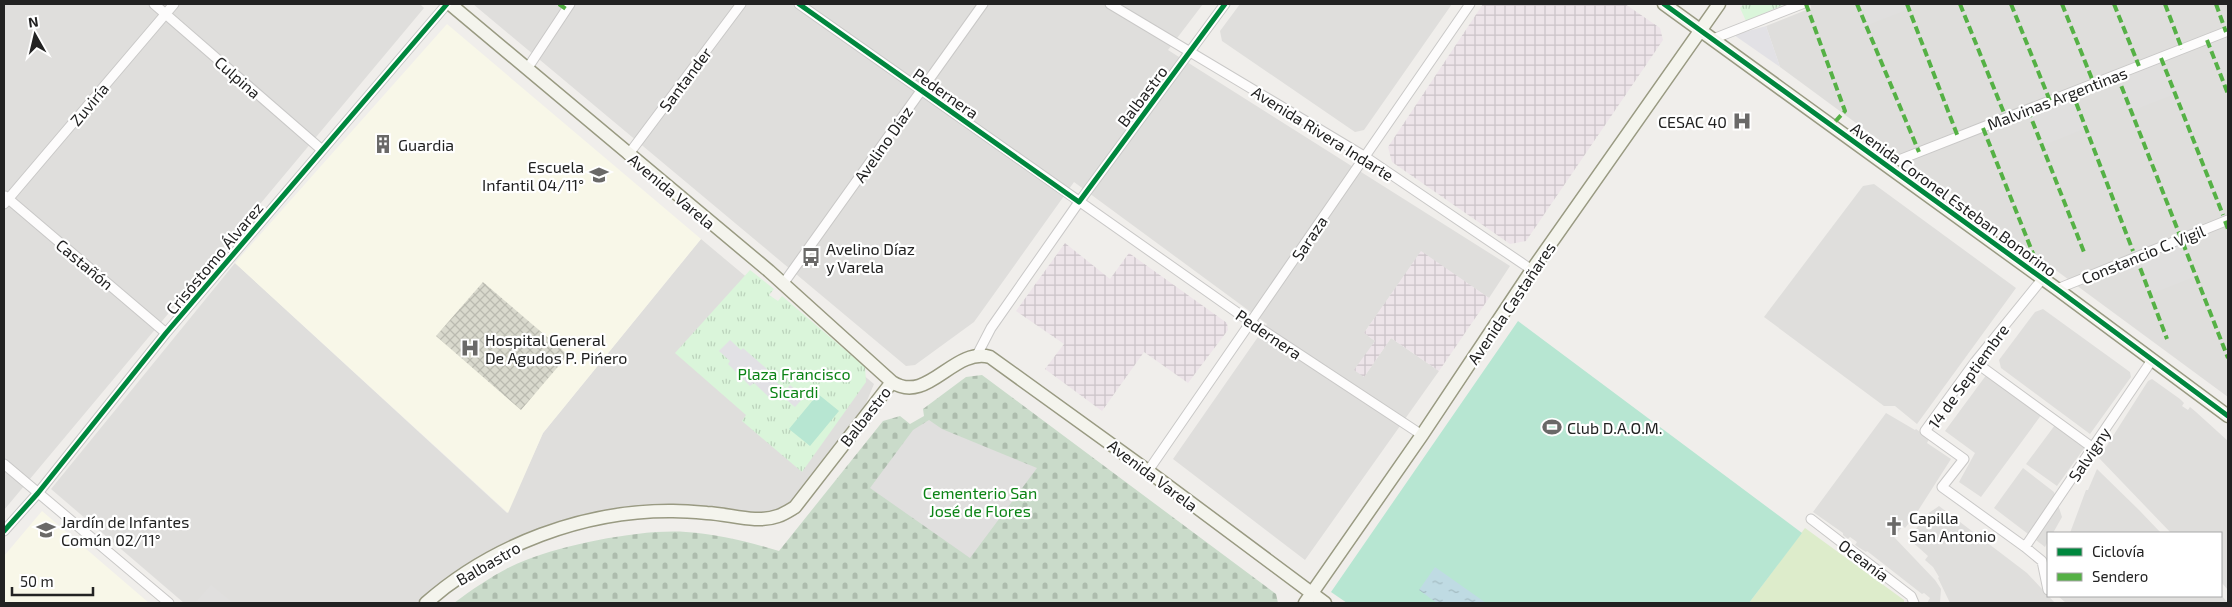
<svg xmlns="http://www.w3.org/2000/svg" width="2232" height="607" viewBox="0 0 2232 607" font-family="'Exo 2',sans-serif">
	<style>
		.residential { fill: #dfdedc }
		.industrial { fill: url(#industrial-grid) }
		.education { fill: #f8f7e8 }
		.construction { fill: url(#construction-cross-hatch) }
		.grass { fill: #ddeccb }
		.cemetery { fill: url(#cemetery-stones) }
		.park { fill: url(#park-tufts) }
		.pitch { fill: #b7e6d2 }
		.parking { fill: #e0dfde }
		.plaza { fill: #e2e1e5 }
		.water { fill: url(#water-ripples) }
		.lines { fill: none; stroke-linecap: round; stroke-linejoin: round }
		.street-casing { stroke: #c9c8c7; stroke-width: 11 }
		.secondary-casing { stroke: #999a82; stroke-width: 15 }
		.street { stroke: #fdfcfc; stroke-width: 9 }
		.secondary { stroke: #f4f4ed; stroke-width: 12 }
		.quiet { stroke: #55b145; stroke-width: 4; stroke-dasharray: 8 4; stroke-linecap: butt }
		.cycleway-casing { stroke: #fff; stroke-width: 8 }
		.cycleway { stroke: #00873e; stroke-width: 5 }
		.labels { text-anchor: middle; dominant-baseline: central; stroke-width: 4.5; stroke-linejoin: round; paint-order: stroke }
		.street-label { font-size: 16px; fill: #222; stroke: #fff }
		.poi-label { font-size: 16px; fill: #222; stroke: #fff; text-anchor: start }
		.park-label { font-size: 16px; fill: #0c8416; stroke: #fff }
	</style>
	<defs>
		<pattern id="industrial-grid" width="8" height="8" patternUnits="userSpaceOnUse" patternTransform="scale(1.25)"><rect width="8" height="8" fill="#ede4e9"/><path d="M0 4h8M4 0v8" fill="none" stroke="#cbc3c8"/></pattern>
		<pattern id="construction-cross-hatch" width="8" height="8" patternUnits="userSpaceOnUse" patternTransform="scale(1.25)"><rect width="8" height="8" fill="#d9d9cd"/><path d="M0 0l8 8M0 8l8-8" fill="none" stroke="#babab0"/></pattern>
		<pattern id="cemetery-stones" width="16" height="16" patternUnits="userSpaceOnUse" patternTransform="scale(1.25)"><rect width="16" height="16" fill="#cadbca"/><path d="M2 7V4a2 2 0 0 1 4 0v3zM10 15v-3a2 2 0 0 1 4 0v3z" fill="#adbcad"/></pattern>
		<pattern id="park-tufts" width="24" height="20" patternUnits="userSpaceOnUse" patternTransform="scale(1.25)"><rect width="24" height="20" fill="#daf5da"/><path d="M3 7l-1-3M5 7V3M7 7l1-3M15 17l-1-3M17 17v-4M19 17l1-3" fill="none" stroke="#bbd2bb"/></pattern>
		<pattern id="water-ripples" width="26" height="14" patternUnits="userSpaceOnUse" patternTransform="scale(1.25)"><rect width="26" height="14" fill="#bfdbe3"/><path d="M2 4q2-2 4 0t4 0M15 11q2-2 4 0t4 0" fill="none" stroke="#a4bcc2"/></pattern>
	</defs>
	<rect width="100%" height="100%" fill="#f0eeeb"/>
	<!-- residential -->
	<path class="residential" d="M4 4H420L424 8 4 510Z
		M473 4H1203L1168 50 1510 266 1489 298 1421 252 1364 333 1375 341 1364 377 1391 338 1439 371 1305 560 1173 459 1267 324 1074 182 974 322 915 365 906 366Z
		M1240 4H1452L1364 130 1355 132 1222 41 1220 31Z
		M1810 4H2228V397L1780 67 1766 26 1811 8Z
		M1874 184 2016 288 1917 424 1895 406H1884L1764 317 1863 186Z
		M701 239 874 384 864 408 778 521 641 513 546 532 432 592 418 603H184L51 489 235 263 507 513 543 433Z
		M2043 309 2130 372 2131 377 2090 434 2001 368 1999 360 2035 312Z
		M1987 374 2042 414 1981 497 1959 482 1975 453 1945 431Z
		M2152 379 2180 399 2184 403 2182 406 2188 410 2190 407 2196 412 2228 441V590L2221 582V533H2171L2099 458 2148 381Z
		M1886 413 1915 430 1916 429 1929 439 1927 443 1951 459 1914 517 1905 528 1903 526 1894 537 1935 580 1941 589 1940 603H1927L1930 598 1924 593 1922 594 1867 551 1866 552 1855 545 1857 542 1850 537 1848 539 1843 535V533L1813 512Z
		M2055 425 2085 447 2057 486 2026 464Z
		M2023 468 2054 492 2062 517 2053 533H2048V541L2045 547 1994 508Z
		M2097 469 2139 510 2161 533H2070L2086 490H2088Z
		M1939 506 2027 573 2055 603H1950L1938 578 1939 577 1933 567 1925 560 1928 556 1909 539 1926 515Z
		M2221 595 2228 603H2066L2058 596Z"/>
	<!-- industrial -->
	<path class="industrial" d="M1483 4H1625L1660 28 1663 40 1526 241 1510 244 1392 162 1388 147Z
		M1065 243 1110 279 1129 253 1227 323 1228 330 1188 383 1144 352 1102 411 1045 369 1064 344 1016 311Z
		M1421 251 1489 298 1439 371 1391 338 1364 377 1354 370 1375 341 1364 333Z"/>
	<!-- education -->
	<path class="education" d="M447 24 701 239 543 433 508 513 235 263Z
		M42 511 149 603H4V556Z"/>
	<!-- construction -->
	<path class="construction" d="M483 282 568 355 521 410 436 336Z"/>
	<!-- grass -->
	<path class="grass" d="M1805 528 1904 600V603H1749Z"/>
	<!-- cemetery -->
	<path class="cemetery" d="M982 375 1276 594 1278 603H454C476 587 500 570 526 560 568 544 641 529 686 532 717 534 749 542 779 551L883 421 900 416 910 424 924 416 923 409 966 377Z"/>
	<!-- park -->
	<path class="park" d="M1744 4H1785L1746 21 1740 8Z
		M750 270 774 289 769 295 778 301 782 296 865 367 866 382 802 472 742 421 746 415 675 353Z"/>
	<!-- pitch -->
	<path class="pitch" d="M1518 321 1802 533 1749 603H1347L1331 592Z
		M818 394 839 411 810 446 789 429Z"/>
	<!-- parking -->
	<path class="parking" d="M1857 4H1907L1909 9 1865 26Z
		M2228 31V73L2221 76 2207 40Z
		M2161 58 2175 94 2131 111 2117 75Z
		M2072 92 2086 128 2042 146 2028 110Z
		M2182 238 2196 276 2151 294 2136 257Z
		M929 420 942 429 1037 468 970 558 870 488 913 430Z
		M211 585 233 603H195Z"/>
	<!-- plaza -->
	<path class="plaza" d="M1766 26 1780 67 1734 35Z
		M730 340 741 350 743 348 767 369 765 372 783 388 772 400 754 383 750 386 728 364 730 361 719 351Z
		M790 385 804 397 795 407 781 395Z"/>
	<!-- water -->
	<path class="water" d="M1435 567 1486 603H1437L1419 590Z"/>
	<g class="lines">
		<!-- street casing -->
		<g class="street-casing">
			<path id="street" d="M154 4 322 150
				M799 4 1252 323 1422 435
				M1110 4 1364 156 1532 270
				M1713 39 1802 4
				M527 69 570 4
				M628 155 741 4
				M1886 165 2228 31
				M5 196 166 333
				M4 204 174 4
				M2043 278 1975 362 1925 431 1964 459 1942 487 2025 547 2042 561 2048 590
				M783 284 983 4
				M2057 289 2228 220
				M977 355 991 328 1079 202 1225 4
				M1975 362 2093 448
				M4 464 169 603
				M1148 471 1470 4
				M1811 519 1911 596 1914 603
				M4 531 38 493 166 333 447 4
				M2025 547 2152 360"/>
		</g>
		<!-- secondary casing -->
		<g class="secondary-casing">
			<path id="secondary" d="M450 4 769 271 892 382C928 405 953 347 990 357L1148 471 1325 603
				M1664 4 2057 289 2228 416
				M426 603C492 545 584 510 673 511 684 511 696 512 707 513 730 514 756 524 778 516 784 514 790 510 795 507L892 382
				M1305 603 1422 435 1532 270 1719 4"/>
		</g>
		<!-- street -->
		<use href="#street" class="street"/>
		<!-- secondary -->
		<use href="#secondary" class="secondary"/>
		<!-- quiet -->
		<path class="quiet" d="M559 4 566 9
			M1806 4 1845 111 1832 125
			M1857 4 1919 152
			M1907 4 1958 137
			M1960 4 2006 118
			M2011 4 2050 101
			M2062 4 2094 84
			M2114 4 2139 66
			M2165 4 2182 49
			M2216 4 2226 32
			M2207 40 2228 94
			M2161 58 2223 215
			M2117 75 2228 358
			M2072 92 2133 251
			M2028 110 2084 252
			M1983 128 2042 276
			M2225 221 2228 229
			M2136 257 2167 339"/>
		<!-- cycleway casing -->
		<g class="cycleway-casing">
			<path id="cycleway" d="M799 4 1079 202 1225 4
				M1664 4 2057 289 2228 416
				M4 531 38 493 166 333 447 4"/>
		</g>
		<!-- cycleway -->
		<use href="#cycleway" class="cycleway"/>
	</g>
	<!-- icons -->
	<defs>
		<g id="hospital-bare" transform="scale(1.5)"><path d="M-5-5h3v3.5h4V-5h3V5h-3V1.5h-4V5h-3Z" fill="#6a6968" stroke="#fff" stroke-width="2.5" paint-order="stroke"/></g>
		<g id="building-bare" transform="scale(1.5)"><path d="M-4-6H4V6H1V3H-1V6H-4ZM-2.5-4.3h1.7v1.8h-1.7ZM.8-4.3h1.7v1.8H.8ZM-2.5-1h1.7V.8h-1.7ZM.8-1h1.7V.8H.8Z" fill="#6a6968" stroke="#fff" stroke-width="2.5" paint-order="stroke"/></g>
		<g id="school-bare" transform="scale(1.5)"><path d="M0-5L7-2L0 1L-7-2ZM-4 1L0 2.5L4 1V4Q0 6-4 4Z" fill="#6a6968" stroke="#fff" stroke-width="2.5" paint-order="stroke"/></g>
		<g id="bus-bare" transform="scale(1.5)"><path d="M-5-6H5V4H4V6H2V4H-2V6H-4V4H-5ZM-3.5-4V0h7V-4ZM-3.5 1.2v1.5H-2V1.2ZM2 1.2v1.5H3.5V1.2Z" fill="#6a6968" stroke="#fff" stroke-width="2.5" paint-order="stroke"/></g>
		<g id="stadium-bare" transform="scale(1.5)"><path d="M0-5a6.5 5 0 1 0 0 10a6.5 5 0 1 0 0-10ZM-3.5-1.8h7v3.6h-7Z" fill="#6a6968" stroke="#fff" stroke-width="2.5" paint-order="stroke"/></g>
		<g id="church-bare" transform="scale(1.5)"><path d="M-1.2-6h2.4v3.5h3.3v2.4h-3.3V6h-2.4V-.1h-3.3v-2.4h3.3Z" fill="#6a6968" stroke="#fff" stroke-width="2.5" paint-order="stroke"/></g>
	</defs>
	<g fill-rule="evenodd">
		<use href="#hospital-bare" x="1742" y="121"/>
		<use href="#building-bare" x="383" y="144"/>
		<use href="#school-bare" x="599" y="175"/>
		<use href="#bus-bare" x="811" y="257"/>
		<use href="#hospital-bare" x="470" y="348"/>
		<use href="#stadium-bare" x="1552" y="427"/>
		<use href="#church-bare" x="1894" y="526"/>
		<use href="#school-bare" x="46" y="530"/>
	</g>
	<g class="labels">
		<!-- street labels -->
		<g class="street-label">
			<text transform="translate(238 77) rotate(41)">Culpina</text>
			<text transform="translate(685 79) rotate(-53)">Santander</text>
			<text transform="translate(946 93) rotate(35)">Pedernera</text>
			<text transform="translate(1142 96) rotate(-53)">Balbastro</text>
			<text transform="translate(2057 98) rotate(-21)">Malvinas Argentinas</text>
			<text transform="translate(89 104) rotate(-50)">Zuviría</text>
			<text transform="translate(1323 133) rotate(32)">Avenida Rivera Indarte</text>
			<text transform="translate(883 144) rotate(-55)">Avelino Díaz</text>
			<text transform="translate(672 191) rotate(40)">Avenida Varela</text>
			<text transform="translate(1954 199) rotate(36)">Avenida Coronel Esteban Bonorino</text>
			<text transform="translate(1309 238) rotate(-56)">Saraza</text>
			<text transform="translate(2143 254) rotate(-22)">Constancio C. Vigil</text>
			<text transform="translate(214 258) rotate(-50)">Crisóstomo Álvarez</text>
			<text transform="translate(85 264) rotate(40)">Castañón</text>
			<text transform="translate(1511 303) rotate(-56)">Avenida Castañares</text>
			<text transform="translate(1269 334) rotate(34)">Pedernera</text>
			<text transform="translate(1968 376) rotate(-54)">14 de Septiembre</text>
			<text transform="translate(865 416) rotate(-52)">Balbastro</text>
			<text transform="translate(2089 454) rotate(-56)">Salvigny</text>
			<text transform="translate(1153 475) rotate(37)">Avenida Varela</text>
			<text transform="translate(1864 560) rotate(37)">Oceanía</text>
			<text transform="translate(488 563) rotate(-30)">Balbastro</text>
		</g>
		<!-- poi labels -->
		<g class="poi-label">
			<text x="1727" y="121" text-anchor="end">CESAC 40</text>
			<text x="398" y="144">Guardia</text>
			<text x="584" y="166" text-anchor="end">Escuela<tspan x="584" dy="18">Infantil 04/11°</tspan></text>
			<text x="826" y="248">Avelino Díaz<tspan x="826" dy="18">y Varela</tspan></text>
			<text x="485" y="339">Hospital General<tspan x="485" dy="18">De Agudos P. Pińero</tspan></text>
			<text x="1567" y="427">Club D.A.O.M.</text>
			<text x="1909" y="517">Capilla<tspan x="1909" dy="18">San Antonio</tspan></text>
			<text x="61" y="521">Jardín de Infantes<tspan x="61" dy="18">Común 02/11°</tspan></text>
		</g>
		<!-- park labels -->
		<g class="park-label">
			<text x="794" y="373">Plaza Francisco<tspan x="794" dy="18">Sicardi</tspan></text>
			<text x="980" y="492">Cementerio San<tspan x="980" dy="18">José de Flores</tspan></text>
		</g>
	</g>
	<!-- border -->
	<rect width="2232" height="607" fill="none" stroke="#222222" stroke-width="10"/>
	<!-- legend -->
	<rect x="2047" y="532" width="175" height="65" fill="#ffffff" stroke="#a7a7a7"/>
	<rect x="2057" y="548" width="25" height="8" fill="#00873e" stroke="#a7a7a7"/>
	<text x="2092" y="557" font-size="15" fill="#222222">Ciclovía</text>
	<rect x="2057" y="573" width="25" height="8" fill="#55b145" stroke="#a7a7a7"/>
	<text x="2092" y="582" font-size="15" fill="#222222">Sendero</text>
	<!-- north arrow -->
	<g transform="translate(35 35) rotate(352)" stroke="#ffffff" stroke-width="4" paint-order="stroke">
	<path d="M0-4L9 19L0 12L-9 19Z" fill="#222222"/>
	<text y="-8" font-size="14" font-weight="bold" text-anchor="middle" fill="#222222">N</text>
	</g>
	<!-- scale -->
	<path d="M12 587v8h81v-8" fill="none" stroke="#222222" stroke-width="2.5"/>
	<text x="20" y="587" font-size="15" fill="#222222" stroke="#ffffff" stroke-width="4" paint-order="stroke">50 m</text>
</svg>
